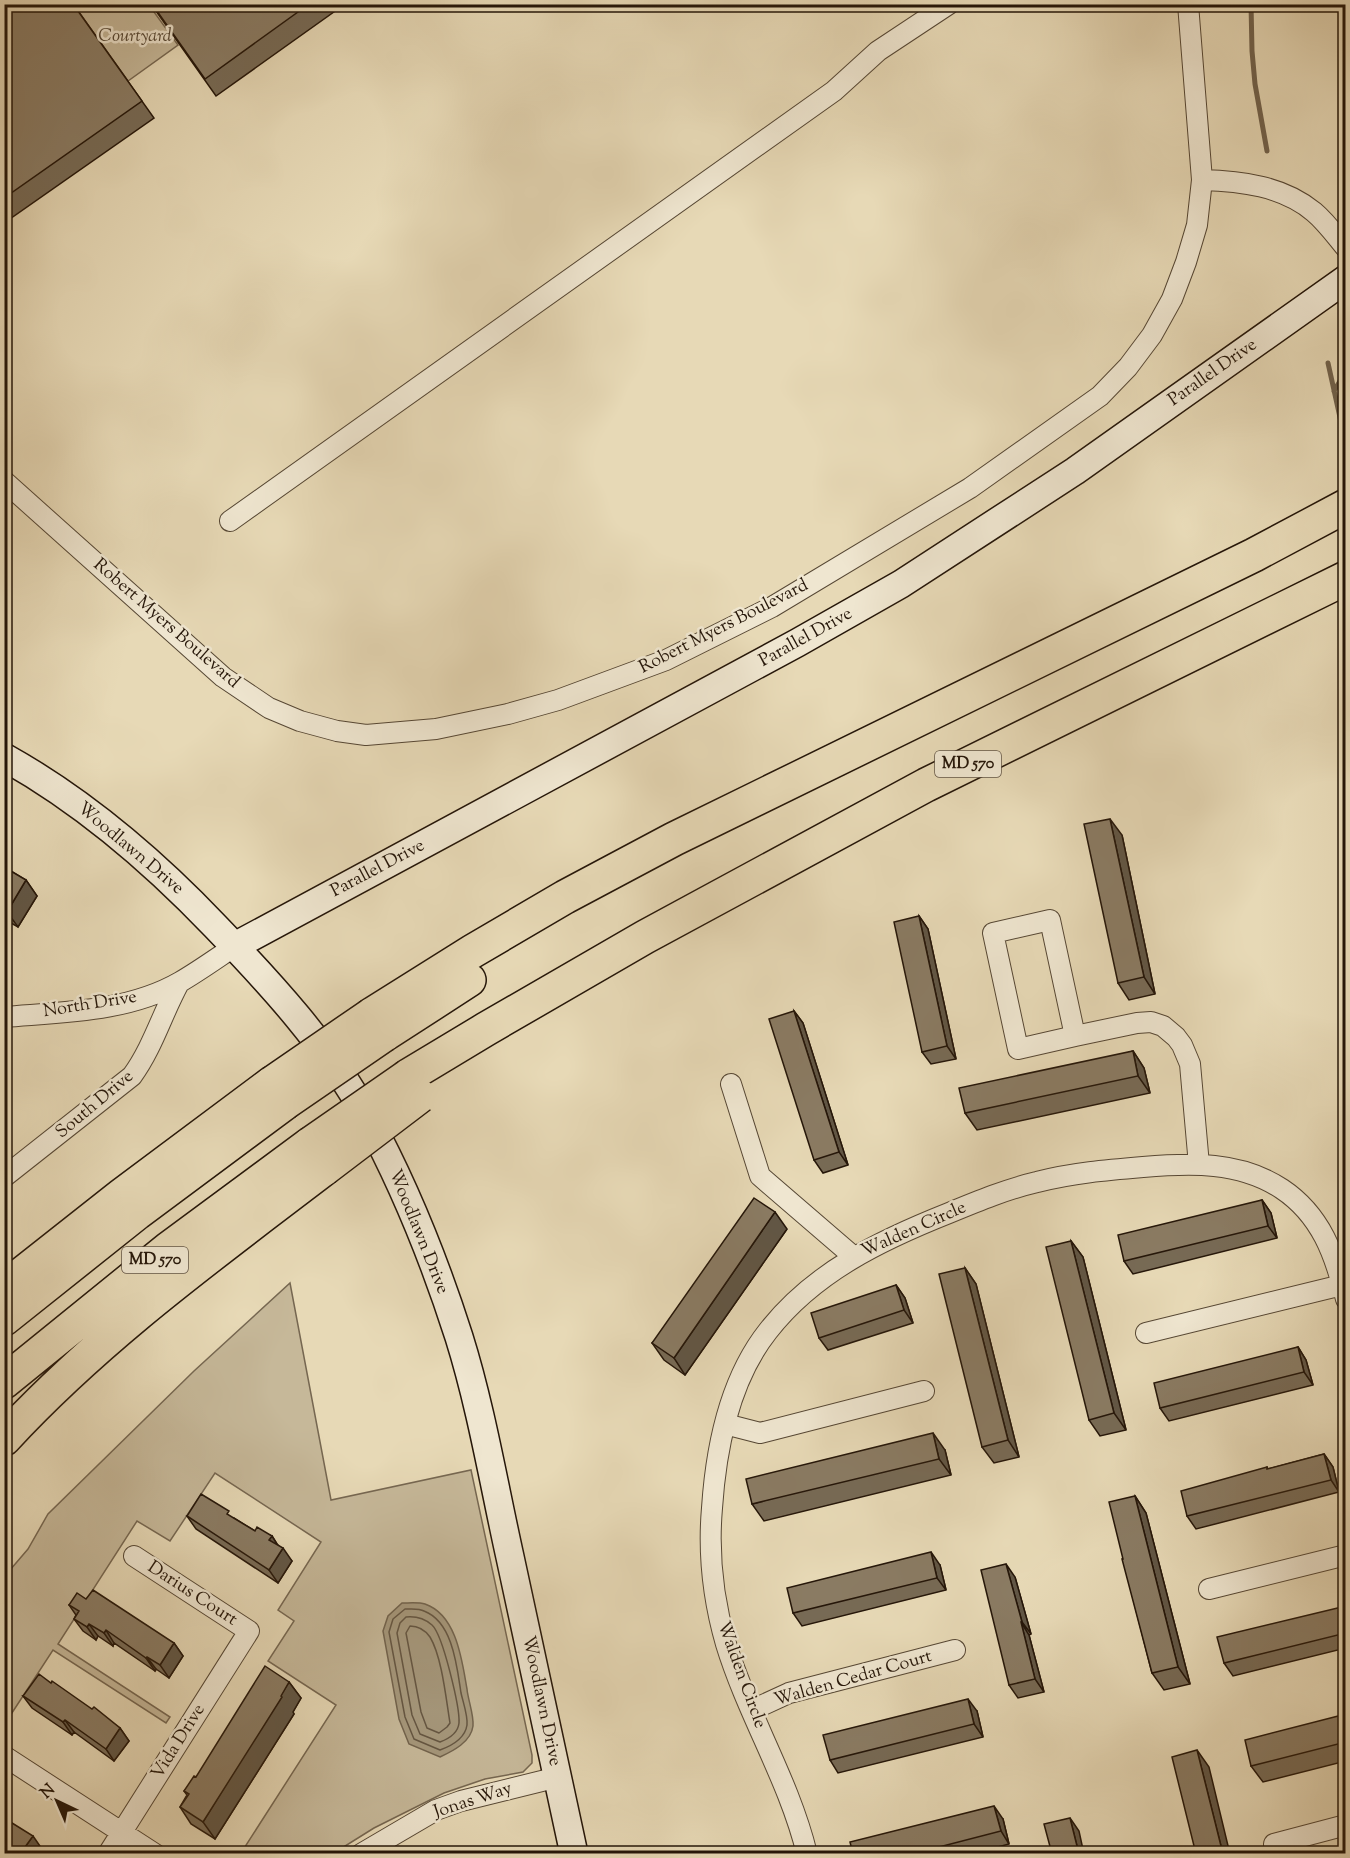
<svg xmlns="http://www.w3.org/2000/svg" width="1350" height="1858" viewBox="0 0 1350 1858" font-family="'Sorts Mill Goudy',serif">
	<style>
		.green { fill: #c6b899; stroke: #766751; stroke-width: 1.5 }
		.water { fill: #a5977b; stroke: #72634d; stroke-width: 1.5 }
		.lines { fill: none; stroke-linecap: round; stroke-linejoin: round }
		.shore { stroke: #655642; stroke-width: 1.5 }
		.stream { stroke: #72634d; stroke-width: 5 }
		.street-casing { stroke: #564734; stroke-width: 22 }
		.secondary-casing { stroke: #251609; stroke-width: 30 }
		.highway-casing { stroke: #251609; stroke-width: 36 }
		.street { stroke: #efe6d0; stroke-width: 20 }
		.secondary { stroke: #efe6d0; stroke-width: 27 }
		.highway { stroke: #e7d9b6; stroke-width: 33 }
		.highway-bridge-casing { stroke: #251609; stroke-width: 36; stroke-linecap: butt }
		.highway-bridge { stroke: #e7d9b6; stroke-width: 33 }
		.wall { fill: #776a55; stroke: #251609; stroke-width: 1.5 }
		.shaded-wall { fill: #615645; stroke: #251609; stroke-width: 1.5 }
		.building { fill: #8a7b63; stroke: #251609; stroke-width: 1.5 }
		.labels { text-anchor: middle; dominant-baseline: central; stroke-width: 5; stroke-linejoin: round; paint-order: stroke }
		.shield { fill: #efe6d0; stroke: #625445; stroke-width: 1.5 }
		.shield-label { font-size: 16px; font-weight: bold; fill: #251609 }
		.park-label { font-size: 18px; font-style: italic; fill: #554734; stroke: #efe6d0 }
		.street-label { font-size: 18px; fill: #251609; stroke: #efe6d0 }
	</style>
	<rect width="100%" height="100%" fill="#e7d9b6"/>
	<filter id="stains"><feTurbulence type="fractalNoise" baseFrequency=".00333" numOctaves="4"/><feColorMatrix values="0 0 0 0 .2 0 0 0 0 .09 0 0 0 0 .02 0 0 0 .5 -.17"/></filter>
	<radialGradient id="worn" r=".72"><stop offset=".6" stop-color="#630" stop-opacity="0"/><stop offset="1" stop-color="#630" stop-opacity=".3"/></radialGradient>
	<!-- green -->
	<path class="green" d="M74 5H149L178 45 128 81Z
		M290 1283 331 1500 471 1470 532 1755V1763L523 1772 485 1779 444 1793 374 1828 334 1853H241L336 1705 268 1661 294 1621 278 1610 321 1542 215 1473 170 1541 137 1521 58 1644 170 1717 166 1723 53 1650 8 1719 5 1716 4 1577 28 1549 48 1514 194 1371Z"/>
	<!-- water -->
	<path class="water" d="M402 1603C409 1603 419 1602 425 1604 457 1615 462 1661 467 1689 468 1700 474 1715 473 1726 471 1742 453 1751 440 1757L409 1744 399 1719 383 1631 388 1616Z"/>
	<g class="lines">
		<!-- shore -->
		<path class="shore" d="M405 1609C411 1609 419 1608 424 1611 453 1622 457 1667 461 1693 463 1702 468 1716 467 1725 465 1739 451 1746 440 1750L414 1739 405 1717 389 1632 393 1619Z
			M406 1617C416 1616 424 1618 432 1625 443 1635 460 1708 459 1723 458 1733 448 1739 440 1742L420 1734 412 1715 397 1633 400 1623Z
			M410 1626C419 1626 425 1630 430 1637 442 1657 446 1699 450 1723L447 1727 439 1733 427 1728 421 1712 406 1633Z"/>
		<!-- stream -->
		<path class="stream" d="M1251 4 1252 51 1255 84 1267 151
			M1328 363 1345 440
			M1334 391 1346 371"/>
		<!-- street casing -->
		<g class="street-casing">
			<path id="street" d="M1202 180C1241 181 1283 186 1314 212 1326 222 1336 236 1346 248
				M4 481 223 677 269 708 300 721 337 731 366 735 436 729 508 714 558 700 666 660 772 607 970 488 1100 396 1128 367 1152 335 1172 299 1186 262 1197 225 1202 180 1188 4
				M230 521 834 91 878 51 949 4
				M4 1017C63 1012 128 1012 180 982 199 971 217 958 235 946
				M1075 1036 1018 1049 993 933 1050 920 1075 1036 1137 1023 1151 1022 1163 1026 1176 1037 1182 1045 1190 1064 1199 1165
				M731 1084 760 1176 854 1257
				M4 1177 132 1076C153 1047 162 1014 179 983
				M1146 1333 1342 1285
				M725 1424 760 1433 924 1391
				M1209 1589 1346 1555
				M752 1710 789 1693 955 1650
				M4 1756 155 1854
				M1274 1844 1346 1825
				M108 1854 249 1631 134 1556
				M361 1854 436 1810 461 1801 558 1777
				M807 1854C789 1780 748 1716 726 1644 713 1599 708 1554 712 1508 716 1448 730 1379 768 1331 814 1272 881 1240 949 1213 978 1201 1007 1189 1037 1182 1072 1173 1107 1170 1143 1167 1190 1163 1240 1161 1282 1189 1321 1215 1335 1255 1346 1299"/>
		</g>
		<!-- secondary casing -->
		<g class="secondary-casing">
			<path id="secondary" d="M4 757C83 801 153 861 215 926 271 984 328 1046 367 1117 405 1187 435 1262 459 1337 481 1407 494 1485 510 1557 531 1656 553 1755 574 1854
				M235 946 797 643 901 584 1075 471 1346 279"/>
		</g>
		<!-- highway casing -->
		<g class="highway-casing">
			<path id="highway" d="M371 1015 473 951 565 897 674 839 1254 555 1346 506
				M384 1035 469 980
				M408 1076 486 1029 645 937 926 785 1346 578
				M4 1288 122 1195 272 1083
				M4 1319 137 1213 285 1103
				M4 1382 168 1249 310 1144
				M4 1439C99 1336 214 1253 324 1169"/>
		</g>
		<!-- street -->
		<use href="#street" class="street"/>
		<!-- secondary -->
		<use href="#secondary" class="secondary"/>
		<!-- highway -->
		<use href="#highway" class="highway"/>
		<!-- highway-bridge casing -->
		<g class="highway-bridge-casing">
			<path id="highway-bridge" d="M272 1083 371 1015
				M285 1103 384 1035
				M310 1144 408 1076
				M324 1169 420 1096"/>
		</g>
		<!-- highway-bridge -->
		<use href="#highway-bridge" class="highway-bridge"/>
	</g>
	<!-- wall -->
	<path class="wall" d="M4 4H73L154 118 4 223Z
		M151 4H345L216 96Z
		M1122 835 1155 994 1129 1000 1118 983Z
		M4 867 26 880 37 896 18 927 4 919Z
		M919 916 928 929 956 1059 931 1064 922 1052Z
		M794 1011 803 1023 848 1165 823 1173 814 1160Z
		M1133 1051 1144 1068 1150 1093 977 1130 965 1113Z
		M1262 1200 1271 1213 1277 1238 1133 1274 1124 1261Z
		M787 1229 685 1375 664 1360 652 1343Z
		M1071 1241 1083 1257 1126 1430 1100 1436 1089 1420Z
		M965 1268 976 1284 1019 1457 994 1463 982 1447Z
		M896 1285 905 1298 913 1323 828 1350 819 1338Z
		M1298 1347 1306 1360 1313 1385 1169 1421 1160 1408Z
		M945 1450 951 1475 764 1521 752 1504Z
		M1324 1454 1333 1467 1339 1492 1196 1529 1187 1516 1267 1467 1268 1469Z
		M1135 1496 1146 1513 1190 1684 1164 1690 1152 1673 1123 1559Z
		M187 1516 234 1518 255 1531 272 1536 277 1544 292 1561 278 1583 196 1529Z
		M940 1565 946 1590 802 1626 793 1613Z
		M1015 1577 1031 1634 1029 1635 1044 1692 1018 1698 1009 1685Z
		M86 1599 174 1643 183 1656 169 1678 156 1669 155 1671 114 1643 113 1646 98 1636 96 1640 83 1631 74 1619 76 1615 69 1605Z
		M1346 1606V1648L1233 1676 1224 1663Z
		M289 1682 301 1698 293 1712 294 1714 215 1839 191 1824 180 1807 187 1795 184 1791 196 1777Z
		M23 1696 92 1709 120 1728 129 1741 114 1761 74 1732 72 1735 32 1708Z
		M977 1711 983 1737 838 1773 830 1760Z
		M1346 1714V1761L1263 1782 1251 1766Z
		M1003 1819 1009 1844 972 1854H853Z"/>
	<!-- shaded-wall -->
	<path class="shaded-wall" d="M1110 819 1122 835 1155 994 1144 977Z
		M26 880 37 896 18 927 7 912Z
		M919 916 928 929 956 1059 947 1046Z
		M794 1011 803 1023 848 1165 839 1152Z
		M1133 1051 1144 1068 1150 1093 1138 1076Z
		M1262 1200 1271 1213 1277 1238 1268 1226Z
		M775 1212 787 1229 685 1375 674 1358Z
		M1071 1241 1083 1257 1126 1430 1114 1413Z
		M965 1268 976 1284 1019 1457 1008 1440Z
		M896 1285 905 1298 913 1323 904 1310Z
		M1298 1347 1306 1360 1313 1385 1304 1372Z
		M933 1433 945 1450 951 1475 939 1459Z
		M1324 1454 1333 1467 1339 1492 1331 1480Z
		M1135 1496 1146 1513 1190 1684 1178 1667Z
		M272 1536 280 1549 269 1540Z
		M283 1548 292 1561 278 1583 269 1570Z
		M931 1552 940 1565 946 1590 937 1578Z
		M1006 1564 1015 1577 1031 1634 1022 1622Z
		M1021 1622 1029 1635 1044 1692 1035 1679Z
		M89 1624 98 1636 96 1640 87 1627Z
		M106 1630 114 1643 113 1646 104 1633Z
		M174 1643 183 1656 169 1678 160 1665Z
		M147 1657 156 1669 155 1671 146 1658Z
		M289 1682 301 1698 293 1712 294 1714 215 1839 203 1822Z
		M968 1699 977 1711 983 1737 974 1724Z
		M65 1720 74 1732 72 1735 63 1722Z
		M120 1728 129 1741 114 1761 106 1749Z
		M1197 1750 1209 1767 1230 1854H1223Z
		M994 1806 1003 1819 1009 1844 1001 1831Z
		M1070 1818 1079 1831 1084 1854H1079Z
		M33 1836 42 1849 38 1854H20Z"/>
	<!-- building -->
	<path class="building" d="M4 4H73L142 101 4 198Z
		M152 4H309L205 79Z
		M1110 819 1144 977 1118 983 1084 824Z
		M4 867 26 880 7 912 4 910Z
		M919 916 947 1046 922 1052 894 922Z
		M794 1011 839 1152 814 1160 769 1019Z
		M1133 1051 1138 1076 965 1113 959 1088Z
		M754 1198 775 1212 674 1358 652 1343Z
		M1262 1200 1268 1226 1124 1261 1118 1235Z
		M1071 1241 1114 1413 1089 1420 1046 1247Z
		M965 1268 1008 1440 982 1447 939 1274Z
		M896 1285 904 1310 819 1338 811 1313Z
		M1298 1347 1304 1372 1160 1408 1154 1383Z
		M933 1433 939 1459 752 1504 746 1479Z
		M1324 1454 1331 1480 1187 1516 1181 1491 1267 1467V1469Z
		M201 1494 229 1511 227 1514 255 1531 257 1527 272 1536 269 1540 283 1548 269 1570 187 1516Z
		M1135 1496 1178 1667 1152 1673 1122 1559H1123L1109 1502Z
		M931 1552 937 1578 793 1613 787 1588Z
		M1006 1564 1022 1622H1021L1035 1679 1009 1685 981 1570Z
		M93 1590 174 1643 160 1665 147 1657 146 1658 106 1630 104 1633 89 1624 87 1627 74 1619 79 1611 69 1605 77 1593 86 1599Z
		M1346 1606V1633L1224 1663 1217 1637Z
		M265 1666 289 1682 281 1696 282 1697 203 1822 180 1807 189 1794 184 1791 194 1776 196 1777Z
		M39 1674 51 1683 52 1681 92 1709 94 1707 120 1728 106 1749 65 1720 63 1722 23 1696Z
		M968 1699 974 1724 830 1760 823 1735Z
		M1346 1714V1742L1251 1766 1245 1740Z
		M1197 1750 1223 1854H1196L1172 1757Z
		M994 1806 1001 1831 912 1854H853L850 1842Z
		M4 1818 33 1836 20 1854H9L4 1850Z
		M1070 1818 1079 1854H1052L1044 1824Z"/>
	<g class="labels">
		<!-- shield labels -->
		<g class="shield">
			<rect x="935" y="751" width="66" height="26" rx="4.5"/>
			<rect x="122" y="1247" width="66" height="26" rx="4.5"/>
		</g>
		<g class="shield-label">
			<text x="968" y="764">MD 570</text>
			<text x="155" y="1260">MD 570</text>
		</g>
		<!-- park labels -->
		<g class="park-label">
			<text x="135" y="37">Courtyard</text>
		</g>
		<!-- street labels -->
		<g class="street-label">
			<text transform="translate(1213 373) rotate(-35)">Parallel Drive</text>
			<text transform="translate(166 624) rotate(41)">Robert Myers Boulevard</text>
			<text transform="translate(724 627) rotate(-27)">Robert Myers Boulevard</text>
			<text transform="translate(806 638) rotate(-29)">Parallel Drive</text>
			<text transform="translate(130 849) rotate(40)">Woodlawn Drive</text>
			<text transform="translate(378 869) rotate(-28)">Parallel Drive</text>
			<text transform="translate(90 1005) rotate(-9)">North Drive</text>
			<text transform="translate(95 1105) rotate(-40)">South Drive</text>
			<text transform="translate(914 1230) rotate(-24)">Walden Circle</text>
			<text transform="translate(418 1232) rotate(68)">Woodlawn Drive</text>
			<text transform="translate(192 1594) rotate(33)">Darius Court</text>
			<text transform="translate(741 1675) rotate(70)">Walden Circle</text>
			<text transform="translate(853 1679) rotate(-16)">Walden Cedar Court</text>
			<text transform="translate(541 1701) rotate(78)">Woodlawn Drive</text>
			<text transform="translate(179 1742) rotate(-58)">Vida Drive</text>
			<text transform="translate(473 1801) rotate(-18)">Jonas Way</text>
		</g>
	</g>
	<!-- margin -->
	<rect width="1350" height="1858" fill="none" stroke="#e7d9b6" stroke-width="24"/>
	<rect x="6" y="6" width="1338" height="1846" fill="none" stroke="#251609" stroke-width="3"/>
	<rect x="12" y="12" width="1326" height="1834" fill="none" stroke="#251609" stroke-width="1.5"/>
	<!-- north arrow -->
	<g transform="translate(57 1801) rotate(316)" stroke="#efe6d0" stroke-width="4.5" paint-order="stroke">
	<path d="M0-4.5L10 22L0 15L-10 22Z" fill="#251609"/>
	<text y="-9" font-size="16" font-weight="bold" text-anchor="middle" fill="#251609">N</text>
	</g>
	<rect width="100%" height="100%" filter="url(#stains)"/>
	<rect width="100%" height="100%" fill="url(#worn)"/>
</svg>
